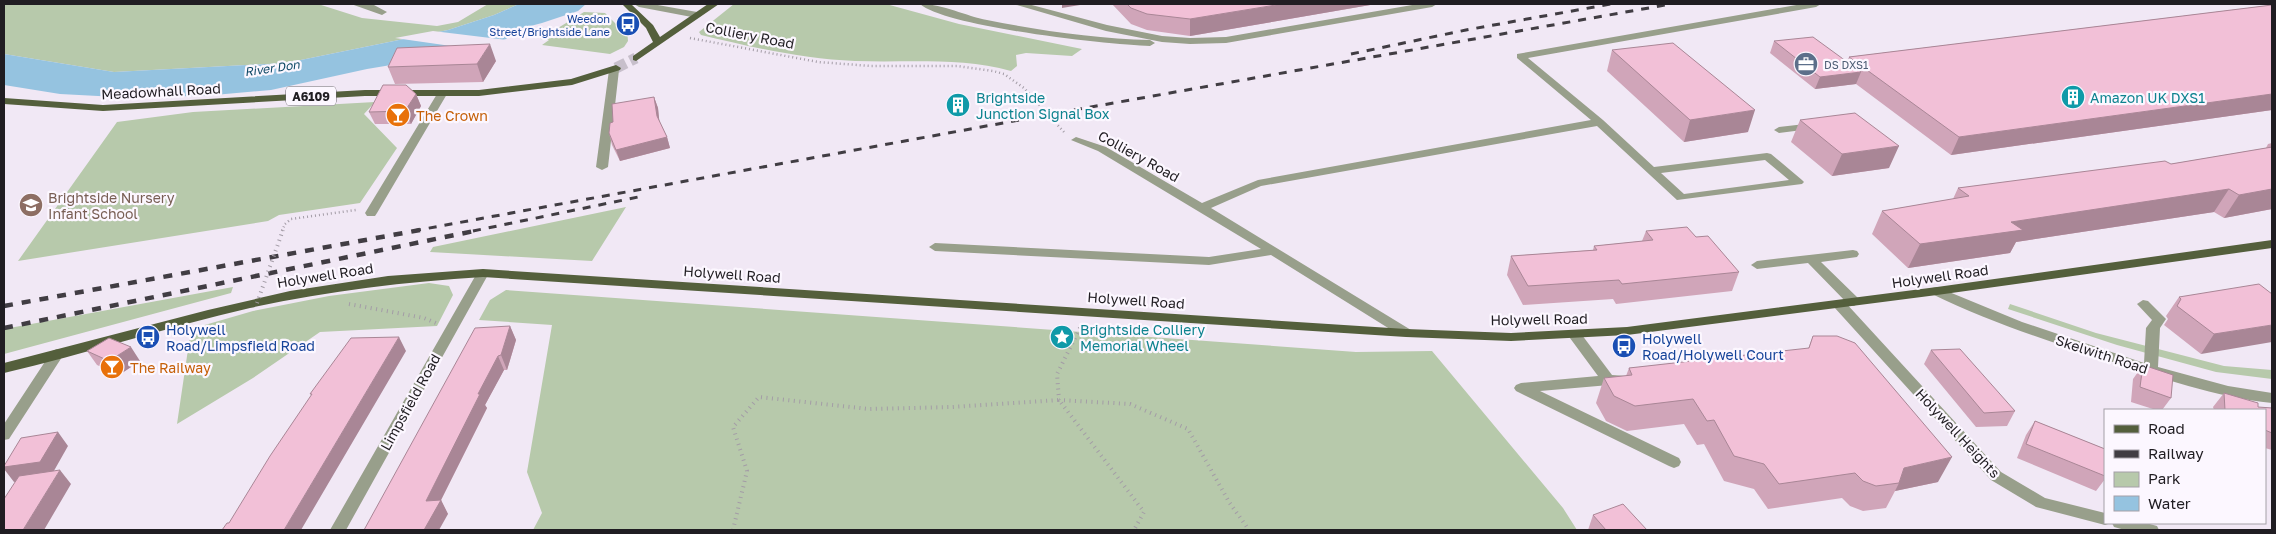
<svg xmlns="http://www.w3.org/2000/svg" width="2276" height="534" viewBox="0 0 2276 534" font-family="'Golos Text',sans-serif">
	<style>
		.green { fill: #b7c9ab }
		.water { fill: #95c3e0 }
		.pier { fill: #f1e8f5 }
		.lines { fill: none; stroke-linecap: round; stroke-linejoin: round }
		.major-tunnel { stroke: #c7bfcb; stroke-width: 11; stroke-dasharray: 11 5; stroke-linecap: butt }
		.path-far1 { stroke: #a39ca6; stroke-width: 2.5; stroke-dasharray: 1 3; stroke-linecap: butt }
		.path { stroke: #a39ca6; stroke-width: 4; stroke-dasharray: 1 4.5; stroke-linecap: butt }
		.minor { fill: #989f8b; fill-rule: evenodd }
		.major { fill: #545f3c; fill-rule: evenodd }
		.rail-far1 { stroke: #413d43; stroke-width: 3; stroke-dasharray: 8 8; stroke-linecap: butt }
		.rail { stroke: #413d43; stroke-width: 4.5; stroke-dasharray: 9 9; stroke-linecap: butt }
		.path-bridge-far1 { stroke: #a39ca6; stroke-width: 2.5; stroke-dasharray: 1 3; stroke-linecap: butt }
		.path-bridge { stroke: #a39ca6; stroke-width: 4; stroke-dasharray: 1 4.5; stroke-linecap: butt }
		.wall { fill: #d0a5b9 }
		.shaded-wall { fill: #a98696 }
		.building { fill: #f2c0d7; stroke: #a98696 }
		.labels { text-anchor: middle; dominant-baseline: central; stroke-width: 4.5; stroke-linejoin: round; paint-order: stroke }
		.far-transit-label { font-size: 11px; fill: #164399; stroke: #fcf7ff; text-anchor: end }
		.far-service-label { font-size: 11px; fill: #4e5e75; stroke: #fcf7ff; text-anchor: start }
		.far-water-label { font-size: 12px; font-style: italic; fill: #0d4865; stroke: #fcf7ff }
		.shield { fill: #fcf7ff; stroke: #625e64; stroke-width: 1 }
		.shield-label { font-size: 12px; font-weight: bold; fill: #201d22 }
		.street-label { font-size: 14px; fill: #201d22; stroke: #fcf7ff }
		.culture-label { font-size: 14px; fill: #0d838f; stroke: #fcf7ff; text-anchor: start }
		.food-label { font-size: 14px; fill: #c56008; stroke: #fcf7ff; text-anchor: start }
		.education-label { font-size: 14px; fill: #785e54; stroke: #fcf7ff; text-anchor: start }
		.transit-label { font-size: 14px; fill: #164399; stroke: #fcf7ff; text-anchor: start }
	</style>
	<rect width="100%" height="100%" fill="#f1e8f5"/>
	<!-- green -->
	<path class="green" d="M4 4H318L362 18 437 26 458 22 488 4H519L494 15 448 30 286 63 114 72 4 54Z
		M734 4H886L959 24 1082 49 1072 56 1026 53 1016 55 1017 66 1011 71C960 57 907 63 855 61 803 59 751 47 701 35L699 32Z
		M584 12 605 13 618 26 622 24 627 29 628 41 624 47 610 54 542 45 549 40 540 39Z
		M375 102 364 114 397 148 360 203 279 215 268 221 18 261 117 122 193 112Z
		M626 207 592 261 430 252 433 247Z
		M429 283 449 286 453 295 437 326 320 332 253 378 177 424 191 329 253 311 329 296Z
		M233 287 231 293 4 354V329Z
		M506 290 1356 352 1432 351 1563 508 1577 530H533L542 513 527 472 552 325 479 320 490 300Z
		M2010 304 2096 333 2224 366 2272 370V379L2216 372 2117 345 2008 309Z"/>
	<!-- water -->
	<path class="water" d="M519 4H586L578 11 542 23 519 29 506 39 463 53 367 69 271 90 203 96 117 97 60 94 4 85V54L114 72 286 63 448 30 494 15Z"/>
	<!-- pier -->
	<path class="pier" d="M433 31 507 40 479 50 395 38Z"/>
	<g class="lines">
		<!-- major-tunnel -->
		<path class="major-tunnel" d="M616 68 636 58"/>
		<!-- path-far1 -->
		<path class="path-far1" d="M690 38 818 62 871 66H957L993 71 1004 74 1024 88 1064 132
			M285 224 291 219 356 210"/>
		<!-- path -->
		<path class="path" d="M349 304 424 318 436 323
			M1080 328 1057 374 1059 400 1130 404 1188 429 1229 502 1249 530
			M733 530 747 471 733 427 759 397 869 409 952 407 1059 400 1144 512 1134 530"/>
		<!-- minor -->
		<path class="minor" d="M351 4 374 5 387 12 382 15Z
			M634 4H652L697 12 702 15 697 18 639 7Z
			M920 4C940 3 966 16 987 20 1037 30 1098 39 1150 40L1155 43 1150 46C1110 45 946 27 920 4Z
			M1013 4H1028L1107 25 1162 36 1190 38 1226 37 1418 4H1437L1432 7 1226 43 1190 44 1162 42 1106 31Z
			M1802 4H1821L1816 7 1528 58 1603 120 1654 167 1767 153 1771 154 1802 180 1804 182 1802 184 1677 200 1597 126 1261 186 1211 208 1411 330 1413 333 1411 336H1401L1271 255 1209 265 935 251 929 247 935 243 1209 257 1261 249 1098 151 1071 140 1076 137 1106 147 1202 203 1258 180 1591 120 1517 58V54ZM1765 160 1789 180 1684 194 1661 173Z
			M614 67 619 70 608 167 602 170 596 167 609 70Z
			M442 91 447 94 377 213 375 216H367L365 213 437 94Z
			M1814 123 1819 126 1818 128 1779 133 1774 130 1779 127Z
			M1853 250 1857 251 1859 254 1857 257 1821 262 1859 299 1860 302 1854 306 1849 305 1808 263 1757 269 1751 265 1757 261Z
			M483 269 489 273 346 530H330L477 273Z
			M1937 287 2022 322 2144 363 2146 328 2152 320 2137 304 2143 300 2148 301 2166 319 2160 328 2158 367 2228 386 2272 393V403C2215 397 2161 378 2107 360 2048 341 1989 322 1932 294L1931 291 1932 288Z
			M1839 300 1844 301 2001 472 2045 498 2105 513V523H2111L2105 525 2036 507 1991 480 1834 307 1833 304Z
			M1574 330 1579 331 1612 375 1626 376 1628 379 1626 382 1621 384 1540 391 1679 458 1681 462 1679 466 1674 468 1669 466 1516 391 1514 388 1516 385 1521 383 1598 376 1567 334Z
			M57 349 62 351 64 354 9 439 4 440V424L52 351Z
			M2112 523H2146L2157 526 2159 530H2125L2114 527Z"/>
		<!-- major -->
		<path class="major" d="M622 4H631L653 25 660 37 708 4H719L636 61 633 60V56L653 42 646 28Z
			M616 65 621 68 620 70 572 85 479 96H365L103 111 4 104V98L103 105 365 90H479L571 79Z
			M2272 240V248L1937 295 1627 335 1511 341 1406 337 483 277C404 282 327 291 250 308 167 327 86 354 4 373V363L208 310 290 291 388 276 483 269 1406 329 1511 333 1627 327 1937 287Z"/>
		<!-- rail-far1 -->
		<path class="rail-far1" d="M1351 54 1466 30 1611 4
			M413 231 1074 110 1671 4
			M473 231 643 196"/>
		<!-- rail -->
		<path class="rail" d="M4 306 420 230
			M4 328 479 230"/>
		<!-- path-bridge-far1 -->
		<path class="path-bridge-far1" d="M282 231 285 224"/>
		<!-- path-bridge -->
		<path class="path-bridge" d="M257 303 283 230"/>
	</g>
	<!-- wall -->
	<path class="wall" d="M1112 4H1376L1190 36 1147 30 1131 24Z
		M2272 5V110L1951 155 1856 84 1815 89 1770 53 1774 41 1847 62 1849 57Z
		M1612 50 1748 132 1684 142 1607 71Z
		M496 61 483 82 395 84 388 67Z
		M416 94 421 106 411 124H375L369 112Z
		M654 97 658 108 659 121 667 137 670 148 620 161 612 145 609 133 613 122Z
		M1800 120 1889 168 1832 176 1791 142Z
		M2272 143V209L2224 218 2214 212 2016 242 2010 253 1908 268 1872 234 1882 211 1953 199 1958 188 2171 164 2266 148 2268 144Z
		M1646 231 1696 237 1739 272 1732 291 1616 304 1613 299 1523 305 1507 275 1511 256 1593 250 1594 246 1642 241Z
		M2272 294 2201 354 2164 325 2168 319 2166 316 2179 297Z
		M510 326 516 340 507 370H504L485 405 487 408 441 500 448 514 364 530Z
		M1813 336 1938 482 1895 491 1886 508 1863 511 1850 506 1842 498 1768 509 1754 489 1724 481 1704 444 1697 445 1684 424 1627 431 1606 421 1596 403 1604 378 1626 376 1629 368 1808 349Z
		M1931 350 2015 411 2007 426 1976 427 1924 364Z
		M87 351 140 361 119 375 97 365Z
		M2143 365 2171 398 2162 410H2156L2131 402 2133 379Z
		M2224 393 2258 407 2272 408V450L2265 448V410H2214L2213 407Z
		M2035 421 2105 449V479L2096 491 2017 458 2026 435Z
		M1593 515 1647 530H1588Z"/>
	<!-- shaded-wall -->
	<path class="shaded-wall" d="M1062 4H1086L1062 8Z
		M1282 4H1376L1190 36V19Z
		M490 44 496 61 483 82 477 64Z
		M1861 72 1856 84 1815 89 1820 77Z
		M416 94 421 106 411 124 405 111Z
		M2272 94V110L1951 155 1959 137Z
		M654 97 658 108 660 127 657 116Z
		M1755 110 1748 132 1684 142 1690 120Z
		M667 137 670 148 620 161 616 150Z
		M1899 146 1889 168 1832 176 1842 154Z
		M2229 189 2214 212 2016 242 2010 253 1908 268 1920 244 2011 222Z
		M2272 189V209L2224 218 2239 195Z
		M2272 325V342L2201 354 2214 334Z
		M510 326 516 340 507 370 501 355Z
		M399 337 406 351 301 530H284Z
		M131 347 140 361 119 375 109 361Z
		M498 356 504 370 485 405 487 408 441 500 448 514 439 530H424L426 501 478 394Z
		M58 432 68 446 51 476 14 482 4 469V467Z
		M1952 457 1938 482 1895 491 1899 483 1904 468Z
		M60 470 71 484 44 530H23Z"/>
	<!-- building -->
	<path class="building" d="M1127 4H1282L1190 19 1147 14 1131 8Z
		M2272 5V94L1959 137 1849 57Z
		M1813 37 1861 72 1820 77 1774 41Z
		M1673 43 1755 110 1690 120 1612 50Z
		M490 44 477 64 388 67 397 48Z
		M383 85H406L416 94 405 111 369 112Z
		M654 97 657 116 667 137 616 150 609 133 610 123 613 122 612 104Z
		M1855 113 1899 146 1842 154 1800 120Z
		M2272 147V189L2239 195 2229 189 2011 222 2023 230 1920 244 1882 211 1969 196 1958 188 2165 161 2171 164Z
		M1687 227 1696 237 1708 236 1739 272 1622 284 1619 280 1528 286 1511 256 1597 250 1594 246 1653 240 1646 231Z
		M2259 284 2272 294V325L2214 334 2177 306 2181 299 2179 297Z
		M510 326 501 355 498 356 478 394H480L426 501 441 500 424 530H364L475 328Z
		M1813 336H1837L1855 343 1952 457 1904 468 1899 483 1876 486 1863 481 1855 473 1779 484 1764 464 1734 456 1714 420 1707 421 1693 399 1635 406 1614 396 1604 378 1632 375 1629 368 1809 348Z
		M399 337 284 530H222L227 523H229L270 456 312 394H310L351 338Z
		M109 338 131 347 109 361 87 351Z
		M1960 349 2015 411 1984 413 1931 350Z
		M2143 365 2173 375 2171 398 2140 387Z
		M2224 393 2258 403V407L2272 408V433L2265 430V410H2225Z
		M2035 421 2105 449V476L2026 444Z
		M58 432 40 462 4 467V466L21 438Z
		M60 470 23 530H4V499L19 476Z
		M1623 504 1647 530H1606L1593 515Z"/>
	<!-- icons -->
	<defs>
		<g id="bus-disc" transform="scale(1.25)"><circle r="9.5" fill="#1a4fb4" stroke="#fcf7ff"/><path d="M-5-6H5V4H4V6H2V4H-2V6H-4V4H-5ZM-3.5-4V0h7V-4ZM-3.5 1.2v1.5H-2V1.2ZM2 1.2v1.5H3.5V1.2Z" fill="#fff"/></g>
		<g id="office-disc" transform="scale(1.25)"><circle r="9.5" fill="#5c6f8a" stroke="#fcf7ff"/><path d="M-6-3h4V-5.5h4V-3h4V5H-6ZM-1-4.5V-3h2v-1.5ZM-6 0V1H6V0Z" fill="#fff"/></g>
		<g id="building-disc" transform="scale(1.25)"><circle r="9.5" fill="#0f9aa8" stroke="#fcf7ff"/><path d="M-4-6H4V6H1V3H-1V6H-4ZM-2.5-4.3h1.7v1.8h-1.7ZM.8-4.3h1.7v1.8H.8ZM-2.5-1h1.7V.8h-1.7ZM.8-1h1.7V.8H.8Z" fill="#fff"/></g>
		<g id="bar-disc" transform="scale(1.25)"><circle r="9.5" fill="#e8710a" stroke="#fcf7ff"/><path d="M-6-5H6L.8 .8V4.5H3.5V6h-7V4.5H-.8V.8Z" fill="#fff"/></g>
		<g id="school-disc" transform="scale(1.25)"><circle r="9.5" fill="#8d6e63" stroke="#fcf7ff"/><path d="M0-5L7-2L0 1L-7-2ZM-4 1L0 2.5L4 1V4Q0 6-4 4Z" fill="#fff"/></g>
		<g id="sight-disc" transform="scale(1.25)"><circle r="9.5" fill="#0f9aa8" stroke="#fcf7ff"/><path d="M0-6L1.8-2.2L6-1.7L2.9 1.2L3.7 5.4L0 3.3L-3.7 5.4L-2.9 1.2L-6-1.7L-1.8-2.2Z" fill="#fff"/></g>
	</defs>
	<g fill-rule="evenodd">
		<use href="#bus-disc" x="628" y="24"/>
		<use href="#office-disc" x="1806" y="64"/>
		<use href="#building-disc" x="2073" y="97"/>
		<use href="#building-disc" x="958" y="105"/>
		<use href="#bar-disc" x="398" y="115"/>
		<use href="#school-disc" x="31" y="205"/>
		<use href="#bus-disc" x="148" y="337"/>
		<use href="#sight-disc" x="1062" y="337"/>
		<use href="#bus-disc" x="1624" y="346"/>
		<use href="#bar-disc" x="112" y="367"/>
	</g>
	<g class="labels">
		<!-- far-transit labels -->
		<g class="far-transit-label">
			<text x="610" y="18">Weedon<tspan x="610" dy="13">Street/Brightside Lane</tspan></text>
		</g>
		<!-- far-service labels -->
		<g class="far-service-label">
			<text x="1824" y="64">DS DXS1</text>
		</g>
		<!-- far-water labels -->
		<g class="far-water-label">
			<text transform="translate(272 68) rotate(-8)">River Don</text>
		</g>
		<!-- shield labels -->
		<rect class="shield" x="286" y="86.5" width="50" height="19" rx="4"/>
		<g class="shield-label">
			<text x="311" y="96">A6109</text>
		</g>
		<!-- street labels -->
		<g class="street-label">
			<text transform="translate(750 35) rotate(11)">Colliery Road</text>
			<text transform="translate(161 91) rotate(-3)">Meadowhall Road</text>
			<text transform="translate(1139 156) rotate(29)">Colliery Road</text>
			<text transform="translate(732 274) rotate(4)">Holywell Road</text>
			<text transform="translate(325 275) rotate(-9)">Holywell Road</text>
			<text transform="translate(1940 276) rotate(-8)">Holywell Road</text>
			<text transform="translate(1136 300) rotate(4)">Holywell Road</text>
			<text transform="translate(1539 319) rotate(-1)">Holywell Road</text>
			<text transform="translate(2102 354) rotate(18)">Skelwith Road</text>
			<text transform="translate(410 402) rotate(-61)">Limpsfield Road</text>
			<text transform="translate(1958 433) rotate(47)">Holywell Heights</text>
		</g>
		<!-- culture labels -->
		<g class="culture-label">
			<text x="976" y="97">Brightside<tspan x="976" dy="16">Junction Signal Box</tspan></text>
			<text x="2090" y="97">Amazon UK DXS1</text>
			<text x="1080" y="329">Brightside Colliery<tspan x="1080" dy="16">Memorial Wheel</tspan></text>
		</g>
		<!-- food labels -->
		<g class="food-label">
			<text x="416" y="115">The Crown</text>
			<text x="130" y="367">The Railway</text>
		</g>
		<!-- education labels -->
		<g class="education-label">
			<text x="48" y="197">Brightside Nursery<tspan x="48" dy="16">Infant School</tspan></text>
		</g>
		<!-- transit labels -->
		<g class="transit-label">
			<text x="166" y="329">Holywell<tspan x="166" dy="16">Road/Limpsfield Road</tspan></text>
			<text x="1642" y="338">Holywell<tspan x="1642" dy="16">Road/Holywell Court</tspan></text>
		</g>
	</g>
	<!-- border -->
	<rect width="2276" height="534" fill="none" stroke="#201d22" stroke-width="10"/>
	<!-- legend -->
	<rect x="2104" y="409" width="162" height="115" fill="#fcf7ff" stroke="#a4a0a7"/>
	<rect x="2114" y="425" width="25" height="8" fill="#545f3c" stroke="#a4a0a7"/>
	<text x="2148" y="434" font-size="15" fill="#201d22">Road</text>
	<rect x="2114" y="450" width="25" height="8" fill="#413d43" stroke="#a4a0a7"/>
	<text x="2148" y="459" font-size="15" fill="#201d22">Railway</text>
	<rect x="2114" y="472" width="25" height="15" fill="#b7c9ab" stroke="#a4a0a7"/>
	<text x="2148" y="484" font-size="15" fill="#201d22">Park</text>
	<rect x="2114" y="496" width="25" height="15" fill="#95c3e0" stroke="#a4a0a7"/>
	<text x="2148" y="509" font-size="15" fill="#201d22">Water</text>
</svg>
